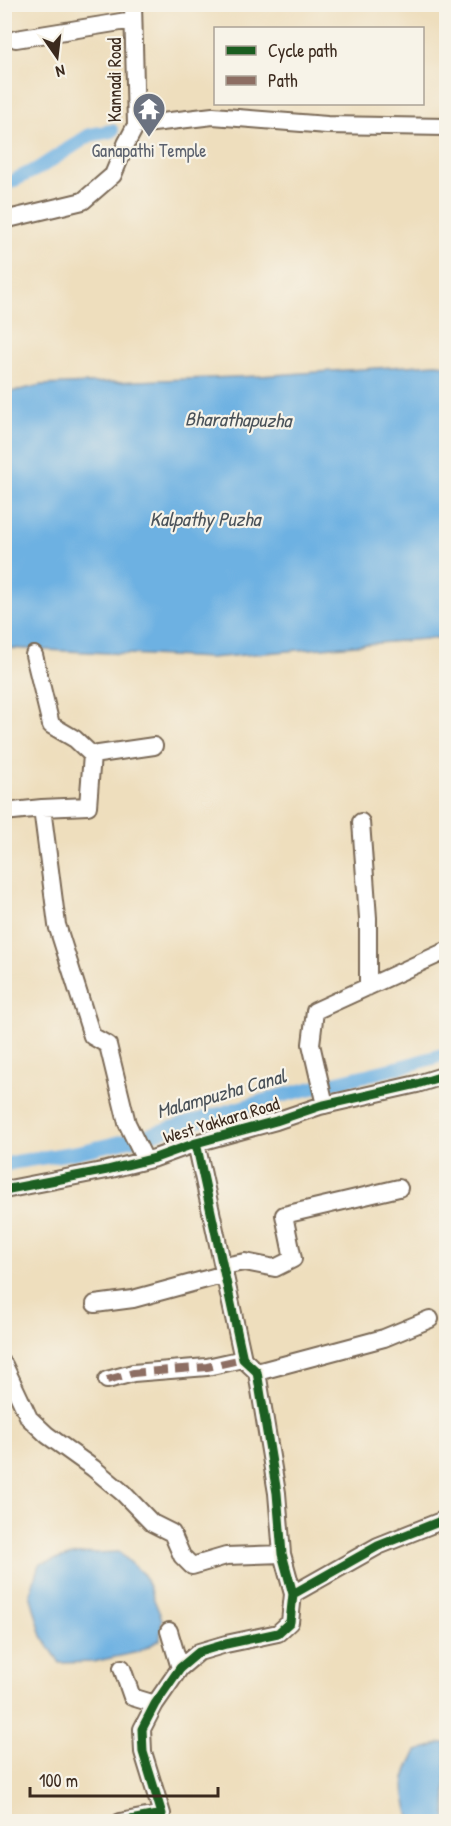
<svg xmlns="http://www.w3.org/2000/svg" width="451" height="1826" viewBox="0 0 451 1826" font-family="'Patrick Hand',sans-serif">
	<style>
		.water { fill: #6db1e2; stroke: #546e80; stroke-width: 1.5 }
		.lines { fill: none; stroke-linecap: round; stroke-linejoin: round }
		.canal { stroke: #6db1e2; stroke-width: 14 }
		.minor-casing { stroke: #7a6956; stroke-width: 20 }
		.minor { stroke: #fff; stroke-width: 16 }
		.quiet { stroke: #8d6e63; stroke-width: 8; stroke-dasharray: 15 8; stroke-linecap: butt }
		.cycleway-casing { stroke: #f7f3e8; stroke-width: 13 }
		.cycleway { stroke: #1b5e20; stroke-width: 9 }
		.labels { text-anchor: middle; dominant-baseline: central; stroke-width: 4.5; stroke-linejoin: round; paint-order: stroke }
		.street-label { font-size: 18px; fill: #3b2a1e; stroke: #f7f3e8 }
		.worship-label { font-size: 18px; fill: #5b616d; stroke: #f7f3e8 }
		.water-label { font-size: 20px; font-style: italic; fill: #4a5259; stroke: #f7f3e8 }
	</style>
	<rect width="100%" height="100%" fill="#f7f3e8"/>
	<filter id="ink" filterUnits="userSpaceOnUse"><feTurbulence type="fractalNoise" baseFrequency=".0167" numOctaves="2"/><feDisplacementMap in="SourceGraphic" scale="12" xChannelSelector="R" yChannelSelector="G"/><feConvolveMatrix kernelMatrix="1 2 1 2 8 2 1 2 1" color-interpolation-filters="sRGB"/></filter>
	<filter id="wash" filterUnits="userSpaceOnUse"><feTurbulence type="fractalNoise" baseFrequency=".008" numOctaves="4" result="noise"/><feDisplacementMap in="SourceGraphic" scale="24" xChannelSelector="R" yChannelSelector="G"/><feGaussianBlur stdDeviation="1.35" result="paint"/><feColorMatrix in="noise" values="0 0 0 0 0 0 0 0 0 0 0 0 0 0 0 0 0 1.4 0 .05"/><feComposite in="paint" operator="in"/></filter>
	<g filter="url(#wash)">
		<rect width="100%" height="100%" fill="#eedebd"/>
		<!-- water -->
		<path class="water" d="M436 364 446 365V637L210 658 5 648V393L42 385 259 376Z
			M119 1552 144 1575 162 1619 160 1640 138 1652 93 1662 60 1663 42 1636 30 1594 39 1564 77 1554Z
			M441 1743H446V1821H411C402 1790 400 1780 417 1751Z"/>
		<g class="lines">
			<!-- canal -->
			<path class="canal" d="M4 185 39 168 90 135 112 131
				M4 1165 16 1162 78 1152 134 1139 280 1096 408 1065 446 1054"/>
		</g>
	</g>
	<g filter="url(#ink)">
		<g class="lines">
			<!-- minor casing -->
			<g class="minor-casing">
				<path id="minor" d="M16 39 133 20
					M136 125 213 116 327 125 446 127
					M4 220 83 201 113 175 126 144 136 125 133 4
					M34 655 51 725 75 739 92 755 88 806 42 808
					M92 755 154 746
					M4 812 42 808 57 925 92 1036 108 1045 127 1123 145 1160
					M361 822 368 918V987
					M325 1105 311 1044 315 1011 446 951
					M196 1143 243 1359 257 1372 277 1493 282 1554 293 1594
					M4 1190 107 1170 155 1158 196 1143 276 1121 320 1106 417 1084 446 1075
					M223 1266 245 1262 275 1268 293 1259 284 1215 399 1188
					M95 1304 133 1299 225 1274
					M4 1365 29 1418 47 1435 93 1468 123 1493 152 1523 172 1533 182 1556 192 1566 226 1556 282 1554
					M257 1372 384 1338 430 1319
					M107 1380 133 1373 207 1367 243 1359
					M169 1631 180 1668
					M122 1668 132 1697 155 1704
					M120 1822 162 1814 143 1752 142 1729 155 1704 180 1668 199 1652 226 1644 278 1633 290 1622 293 1594 378 1546 446 1519"/>
			</g>
			<!-- minor -->
			<use href="#minor" class="minor"/>
			<!-- quiet -->
			<path class="quiet" d="M107 1380 133 1373 207 1367 243 1359"/>
			<!-- cycleway casing -->
			<g class="cycleway-casing">
				<path id="cycleway" d="M196 1143 243 1359 257 1372 277 1493 282 1554 293 1594
					M4 1190 107 1170 155 1158 196 1143 276 1121 320 1106 417 1084 446 1075
					M120 1822 162 1814 143 1752 142 1729 155 1704 180 1668 199 1652 226 1644 278 1633 290 1622 293 1594 378 1546 446 1519"/>
			</g>
			<!-- cycleway -->
			<use href="#cycleway" class="cycleway"/>
		</g>
	</g>
	<!-- icons -->
	<defs>
		<g id="temple-pin" transform="scale(1.725)"><path d="M0 17L-7.5 6A9.5 9.5 0 1 1 7.5 6Z" fill="#6b7280" stroke="#f7f3e8"/><path d="M0-6L5-2H3V0L6.5 2.5H4V6H1.5V3h-3V6H-4V2.5H-6.5L-3 0V-2H-5Z" fill="#fff"/></g>
	</defs>
	<g fill-rule="evenodd">
		<use href="#temple-pin" x="149" y="109"/>
	</g>
	<g class="labels">
		<!-- street labels -->
		<g class="street-label">
			<text transform="translate(114 80) rotate(-90)">Kannadi Road</text>
			<text transform="translate(221 1120) rotate(-17)">West Yakkara Road</text>
		</g>
		<!-- worship labels -->
		<g class="worship-label">
			<text x="149" y="150">Ganapathi Temple</text>
		</g>
		<!-- water labels -->
		<g class="water-label">
			<text transform="translate(238 419) rotate(1)">Bharathapuzha</text>
			<text x="205" y="518">Kalpathy Puzha</text>
			<text transform="translate(221 1093) rotate(-16)">Malampuzha Canal</text>
		</g>
	</g>
	<!-- margin -->
	<rect width="451" height="1826" fill="none" stroke="#f7f3e8" stroke-width="24"/>
	<!-- legend -->
	<rect x="214" y="27" width="210" height="78" fill="#f7f3e8" stroke="#aca397" stroke-width="1.5"/>
	<rect x="226" y="46" width="30" height="9" fill="#1b5e20" stroke="#aca397" stroke-width="1.5"/>
	<text x="268" y="57" font-size="18" fill="#3b2a1e">Cycle path</text>
	<rect x="226" y="76" width="30" height="9" fill="#8d6e63" stroke="#aca397" stroke-width="1.5"/>
	<text x="268" y="87" font-size="18" fill="#3b2a1e">Path</text>
	<!-- north arrow -->
	<g transform="translate(57 57) rotate(166)" stroke="#f7f3e8" stroke-width="4.5" paint-order="stroke">
	<path d="M0-4.5L10 22L0 15L-10 22Z" fill="#3b2a1e"/>
	<text y="-9" font-size="16" font-weight="bold" text-anchor="middle" fill="#3b2a1e">N</text>
	</g>
	<!-- scale -->
	<path d="M30 1787v9h188v-9" fill="none" stroke="#3b2a1e" stroke-width="3"/>
	<text x="39" y="1787" font-size="18" fill="#3b2a1e" stroke="#f7f3e8" stroke-width="4.5" paint-order="stroke">100 m</text>
</svg>
